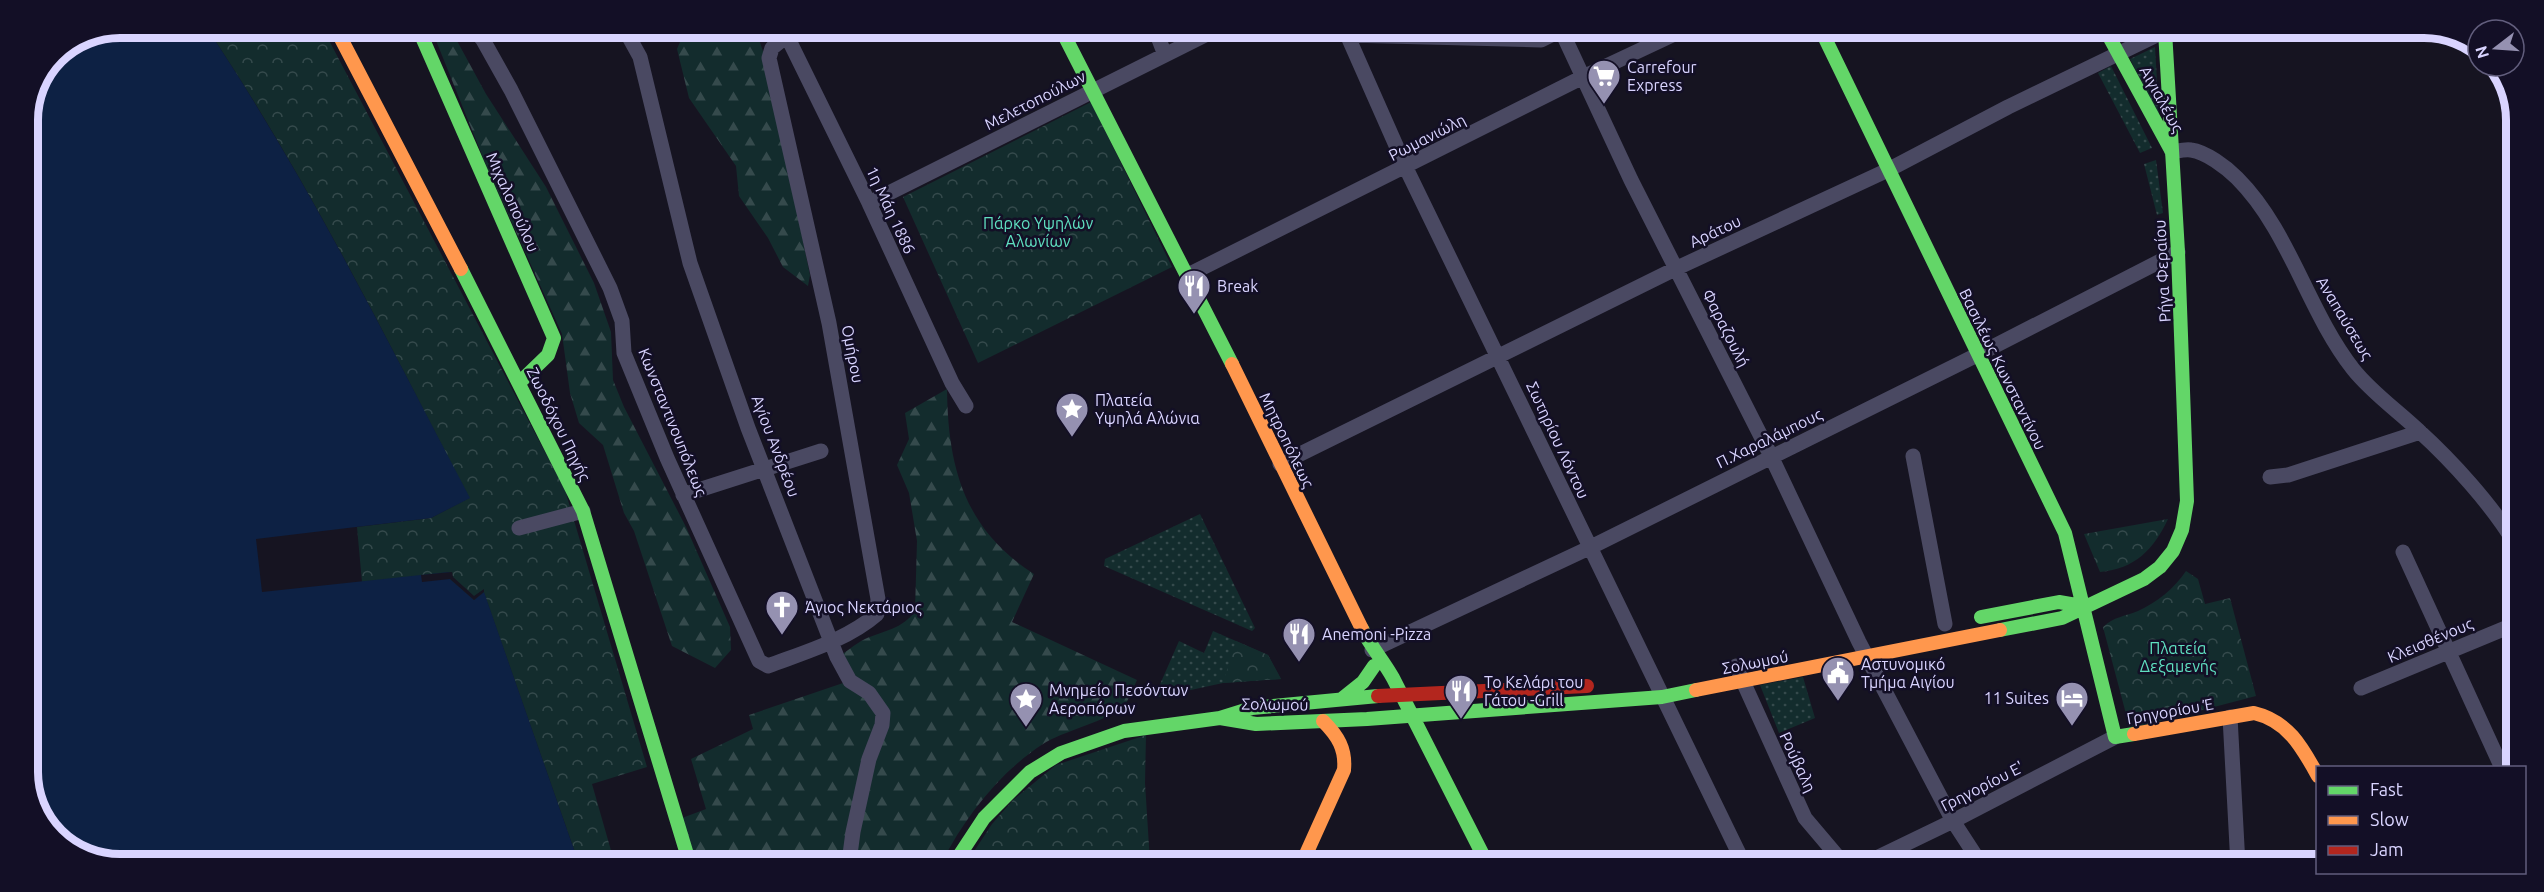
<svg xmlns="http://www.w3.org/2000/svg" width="2544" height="892" viewBox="0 0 2544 892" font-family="Ubuntu,sans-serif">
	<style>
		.grass { fill: url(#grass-dots) }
		.forest { fill: url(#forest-firs) }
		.park { fill: url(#park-crowns) }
		.water { fill: #0d2144 }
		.pier { fill: #161421 }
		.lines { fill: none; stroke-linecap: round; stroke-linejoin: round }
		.street { stroke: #4a4962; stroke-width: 15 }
		.fast { stroke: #63d668; stroke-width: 14 }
		.slow { stroke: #ff974d; stroke-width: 14 }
		.jam { stroke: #b3261e; stroke-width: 14 }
		.labels { text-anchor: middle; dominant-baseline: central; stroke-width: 5; stroke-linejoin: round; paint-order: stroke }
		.poi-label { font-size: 16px; fill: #d9d4ff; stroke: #130f26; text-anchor: start }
		.street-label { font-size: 16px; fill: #d9d4ff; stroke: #130f26 }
		.park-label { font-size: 16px; fill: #5fe0c0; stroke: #130f26 }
		.rim { fill: none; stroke: #d9d4ff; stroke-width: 8 }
	</style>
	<defs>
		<pattern id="grass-dots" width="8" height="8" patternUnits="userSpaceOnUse" patternTransform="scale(1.5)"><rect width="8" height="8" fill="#132c2d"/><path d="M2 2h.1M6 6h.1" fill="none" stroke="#354a4c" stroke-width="1.8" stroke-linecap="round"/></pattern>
		<pattern id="forest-firs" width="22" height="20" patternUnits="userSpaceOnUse" patternTransform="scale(1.5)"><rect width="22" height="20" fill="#132c2d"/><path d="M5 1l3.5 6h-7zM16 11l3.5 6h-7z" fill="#354a4c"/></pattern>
		<pattern id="park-crowns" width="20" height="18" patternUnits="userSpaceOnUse" patternTransform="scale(1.5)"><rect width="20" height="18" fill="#132c2d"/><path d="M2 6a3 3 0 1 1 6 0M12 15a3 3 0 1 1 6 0" fill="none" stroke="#354a4c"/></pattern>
	</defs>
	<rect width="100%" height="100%" fill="#161421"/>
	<!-- grass -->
	<path class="grass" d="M2155 47 2159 115 2130 59Z
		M2111 66 2152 148 2140 153 2098 73Z
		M2156 160 2163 213 2157 215 2144 164Z
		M1200 514 1255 628 1252 631 1104 566 1105 559Z
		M1213 631 1268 655 1281 679 1223 683 1154 698 1179 641 1204 653Z
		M1803 677 1815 718 1779 733 1760 685Z"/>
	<!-- forest -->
	<path class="forest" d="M431 28H450L486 94 546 187 594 283 611 332 613 380 624 407 686 527 730 627 731 650 715 668 672 646 634 531 624 513 603 445 579 423 570 393 562 334 486 165Z
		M686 28H755L766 60 810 275 808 286 783 267 768 238 739 196 736 166 689 98 677 49Z
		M947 389C948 467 964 529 1034 574L1012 622 1137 680C1133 688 1130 697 1125 705 1116 718 1058 733 1043 744 1000 772 965 817 942 862L695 861 682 818 706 809 691 759 753 729 749 715 849 681 837 657C847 652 853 645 865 639 883 631 903 629 915 611L917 541 909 493 897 465 909 439 905 413Z"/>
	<!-- park -->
	<path class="park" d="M206 27H322L565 490 647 767 592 784 614 861H578L484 593 474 600 421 576 362 582 357 527 431 518 469 498C386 338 307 177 206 27Z
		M1091 102 1172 267 978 363 903 197Z
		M2168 519C2154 549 2135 569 2100 572L2084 534Z
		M2186 571 2198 579 2205 604 2230 598 2256 696 2130 729 2103 627C2113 617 2126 616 2138 611 2157 602 2174 589 2186 571Z
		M1236 641 1268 655 1281 679 1223 683Z
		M1146 735 1145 783 1150 862H967L992 824 1013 800 1056 765Z"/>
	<!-- water -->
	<path class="water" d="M119 27H206C307 177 386 339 470 498L431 518 256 539 262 592 449 572 450 579 474 600 484 592 578 861 90 860 46 829 27 779V114L54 54Z"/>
	<!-- pier -->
	<path class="pier" d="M452 572 453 577 474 596 484 589V592L474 600 450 579 422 582 421 575Z"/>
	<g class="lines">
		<!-- street -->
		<path class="street" d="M473 28 483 40 511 90 610 288 622 321 624 353 667 458 759 661 768 666C805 652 847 640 877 614L878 599 829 323 769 58 772 48 787 36
			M624 28 640 57 690 263 748 428 837 657 850 681 869 693 883 713 882 725 869 759 853 832 849 862
			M783 28 869 203 952 383 966 406
			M1155 29 1165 55
			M1345 30 1406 168 1744 864
			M1561 30 1631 180 1771 456 1859 642 1953 821 1981 864
			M1347 35 1541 40 1561 30
			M2172 152C2178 151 2185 149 2191 150 2206 152 2226 167 2237 178 2290 231 2307 310 2353 369 2372 393 2397 410 2419 431 2452 461 2492 505 2514 542
			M869 203 1217 29
			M1188 275 1585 76 1683 30
			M1913 456 1945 624
			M1280 464 1675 269 1888 170 2008 107 2165 31
			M2270 477 2288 475 2420 432
			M683 495 821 451
			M519 528 583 511
			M2403 552 2502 768
			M1372 650 1589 548 1977 355 2178 252
			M1736 666 1805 818 1844 864
			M2361 688 2513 625
			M2230 717 2238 865
			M1864 864 1953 821 2115 737"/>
		<!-- fast -->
		<path class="fast" d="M418 28 554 338 548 355 520 382
			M1061 29 1232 364
			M1821 30 2065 533 2115 737 2134 734
			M2106 31 2172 152
			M461 269 583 511 689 861
			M1981 617 2059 602 2082 606
			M1362 629C1371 647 1383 660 1393 678L1487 863
			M2000 630 2062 618 2144 579 2160 567 2173 551 2182 530 2187 501 2178 252 2165 31
			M1343 698 1363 682 1374 666
			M1220 718 1256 724 1367 719 1662 697 1696 690
			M955 862 984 818 1030 772 1061 753 1124 731 1220 718 1252 708 1378 696"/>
		<!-- slow -->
		<path class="slow" d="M335 27 461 269
			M1232 364 1362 629
			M1696 690 2000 630
			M2134 734 2254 713C2288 721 2302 747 2318 776
			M1302 863 1344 770C1346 749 1338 736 1323 721"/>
		<!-- jam -->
		<path class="jam" d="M1378 696 1587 686"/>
	</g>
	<!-- icons -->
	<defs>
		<g id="supermarket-pin" transform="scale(1.725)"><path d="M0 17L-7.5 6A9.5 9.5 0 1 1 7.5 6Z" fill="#9591b1" stroke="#130f26"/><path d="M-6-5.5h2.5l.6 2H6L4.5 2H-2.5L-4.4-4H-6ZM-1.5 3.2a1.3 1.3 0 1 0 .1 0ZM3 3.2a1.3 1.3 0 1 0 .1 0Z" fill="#fff"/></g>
		<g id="restaurant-pin" transform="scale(1.725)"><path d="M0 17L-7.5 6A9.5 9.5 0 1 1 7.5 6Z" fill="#9591b1" stroke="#130f26"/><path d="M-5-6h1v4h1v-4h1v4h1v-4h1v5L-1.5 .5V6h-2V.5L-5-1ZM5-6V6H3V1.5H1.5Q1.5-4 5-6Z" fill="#fff"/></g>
		<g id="sight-pin" transform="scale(1.725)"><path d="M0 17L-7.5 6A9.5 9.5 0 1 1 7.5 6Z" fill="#9591b1" stroke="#130f26"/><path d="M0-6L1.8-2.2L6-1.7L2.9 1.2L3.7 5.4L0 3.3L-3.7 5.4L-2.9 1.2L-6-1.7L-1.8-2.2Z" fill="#fff"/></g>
		<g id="church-pin" transform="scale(1.725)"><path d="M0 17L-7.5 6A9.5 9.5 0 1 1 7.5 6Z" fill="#9591b1" stroke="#130f26"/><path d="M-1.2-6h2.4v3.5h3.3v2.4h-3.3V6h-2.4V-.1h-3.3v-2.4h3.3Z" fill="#fff"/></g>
		<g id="civic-pin" transform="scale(1.725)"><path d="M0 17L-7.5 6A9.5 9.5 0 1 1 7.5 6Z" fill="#9591b1" stroke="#130f26"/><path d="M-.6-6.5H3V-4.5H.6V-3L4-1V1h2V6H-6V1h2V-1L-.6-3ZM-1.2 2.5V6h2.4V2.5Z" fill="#fff"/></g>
		<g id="hotel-pin" transform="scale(1.725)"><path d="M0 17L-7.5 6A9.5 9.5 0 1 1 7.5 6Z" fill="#9591b1" stroke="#130f26"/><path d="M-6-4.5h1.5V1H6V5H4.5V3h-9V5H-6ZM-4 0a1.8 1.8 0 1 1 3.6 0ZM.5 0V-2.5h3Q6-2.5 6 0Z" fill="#fff"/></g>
	</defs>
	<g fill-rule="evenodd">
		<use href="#supermarket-pin" x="1604" y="76"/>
		<use href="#restaurant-pin" x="1194" y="286"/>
		<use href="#sight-pin" x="1072" y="409"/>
		<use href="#church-pin" x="782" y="607"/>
		<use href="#restaurant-pin" x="1299" y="634"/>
		<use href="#civic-pin" x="1838" y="673"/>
		<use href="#restaurant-pin" x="1461" y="691"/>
		<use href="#hotel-pin" x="2072" y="698"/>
		<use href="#sight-pin" x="1026" y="699"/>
	</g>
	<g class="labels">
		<!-- poi labels -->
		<g class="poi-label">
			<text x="1627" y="67">Carrefour<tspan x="1627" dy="18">Express</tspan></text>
			<text x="1217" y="286">Break</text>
			<text x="1095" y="400">Πλατεία<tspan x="1095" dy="18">Υψηλά Αλώνια</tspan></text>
			<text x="805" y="607">Άγιος Νεκτάριος</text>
			<text x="1322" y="634">Anemoni -Pizza</text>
			<text x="1861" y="664">Αστυνομικό<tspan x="1861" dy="18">Τμήμα Αιγίου</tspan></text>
			<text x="1484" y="682">Το Κελάρι του<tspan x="1484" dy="18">Γάτου -Grill</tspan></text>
			<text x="1049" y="690">Μνημείο Πεσόντων<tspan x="1049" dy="18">Αεροπόρων</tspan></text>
			<text x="2049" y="698" text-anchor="end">11 Suites</text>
		</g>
		<!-- street labels -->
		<g class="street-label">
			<text transform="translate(2162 99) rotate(61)">Αιγιαλέως</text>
			<text transform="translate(1035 100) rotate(-27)">Μελετοπούλων</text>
			<text transform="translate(1427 137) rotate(-27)">Ρωμανιώλη</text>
			<text transform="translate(513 202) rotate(66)">Μιχαλοπούλου</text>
			<text transform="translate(891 210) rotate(65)">1η Μάη 1886</text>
			<text transform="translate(1715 231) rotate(-25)">Αράτου</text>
			<text transform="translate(2162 271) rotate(-93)">Ρήγα Φεραίου</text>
			<text transform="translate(2345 318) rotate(59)">Αναπαύσεως</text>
			<text transform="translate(1726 328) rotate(63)">Φαραζουλή</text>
			<text transform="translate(853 354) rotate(79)">Ομήρου</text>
			<text transform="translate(2003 369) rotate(64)">Βασιλέως Κωνσταντίνου</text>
			<text transform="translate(673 422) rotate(68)">Κωνσταντινουπόλεως</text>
			<text transform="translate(559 424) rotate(64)">Ζωοδόχου Πηγής</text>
			<text transform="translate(1769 438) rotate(-26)">Π.Χαραλάμπους</text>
			<text transform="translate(1287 440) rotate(64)">Μητροπόλεως</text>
			<text transform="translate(1558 440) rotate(65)">Σωτηρίου Λόντου</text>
			<text transform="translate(776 446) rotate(69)">Αγίου Ανδρέου</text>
			<text transform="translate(2430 640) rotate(-23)">Κλεισθένους</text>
			<text transform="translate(1755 662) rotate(-11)">Σολωμού</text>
			<text transform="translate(1275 704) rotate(1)">Σολωμού</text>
			<text transform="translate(2170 711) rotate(-10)">Γρηγορίου Έ</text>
			<text transform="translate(1798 762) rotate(65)">Ρούβαλη</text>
			<text transform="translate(1982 786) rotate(-27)">Γρηγορίου Ε'</text>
		</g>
		<!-- park labels -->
		<g class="park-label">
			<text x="1038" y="223">Πάρκο Υψηλών<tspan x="1038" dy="18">Αλωνίων</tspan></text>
			<text x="2178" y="648">Πλατεία<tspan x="2178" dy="18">Δεξαμενής</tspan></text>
		</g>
	</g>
	<!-- crop -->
	<path d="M0 0H2544V892H0ZM120 38H2424A82 82 0 0 1 2506 120V772A82 82 0 0 1 2424 854H120A82 82 0 0 1 38 772V120A82 82 0 0 1 120 38Z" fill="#130f26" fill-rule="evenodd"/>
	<path class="rim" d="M120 38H2424A82 82 0 0 1 2506 120V772A82 82 0 0 1 2424 854H120A82 82 0 0 1 38 772V120A82 82 0 0 1 120 38Z"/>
	<!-- legend -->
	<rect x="2316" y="766" width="210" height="108" fill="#130f26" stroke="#625e7d" stroke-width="1.5"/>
	<rect x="2328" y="786" width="30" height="9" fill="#63d668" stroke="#625e7d" stroke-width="1.5"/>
	<text x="2370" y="796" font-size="18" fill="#d9d4ff">Fast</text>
	<rect x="2328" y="816" width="30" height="9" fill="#ff974d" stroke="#625e7d" stroke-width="1.5"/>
	<text x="2370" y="826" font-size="18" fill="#d9d4ff">Slow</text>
	<rect x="2328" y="846" width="30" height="9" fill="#b3261e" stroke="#625e7d" stroke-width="1.5"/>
	<text x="2370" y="856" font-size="18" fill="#d9d4ff">Jam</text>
	<!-- north arrow -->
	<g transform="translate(2496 48) rotate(253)"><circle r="28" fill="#130f26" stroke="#625e7d" stroke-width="1.5"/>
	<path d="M0-4.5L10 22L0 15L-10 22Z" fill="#9591b1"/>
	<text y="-9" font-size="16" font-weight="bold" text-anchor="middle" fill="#d9d4ff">N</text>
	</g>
</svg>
